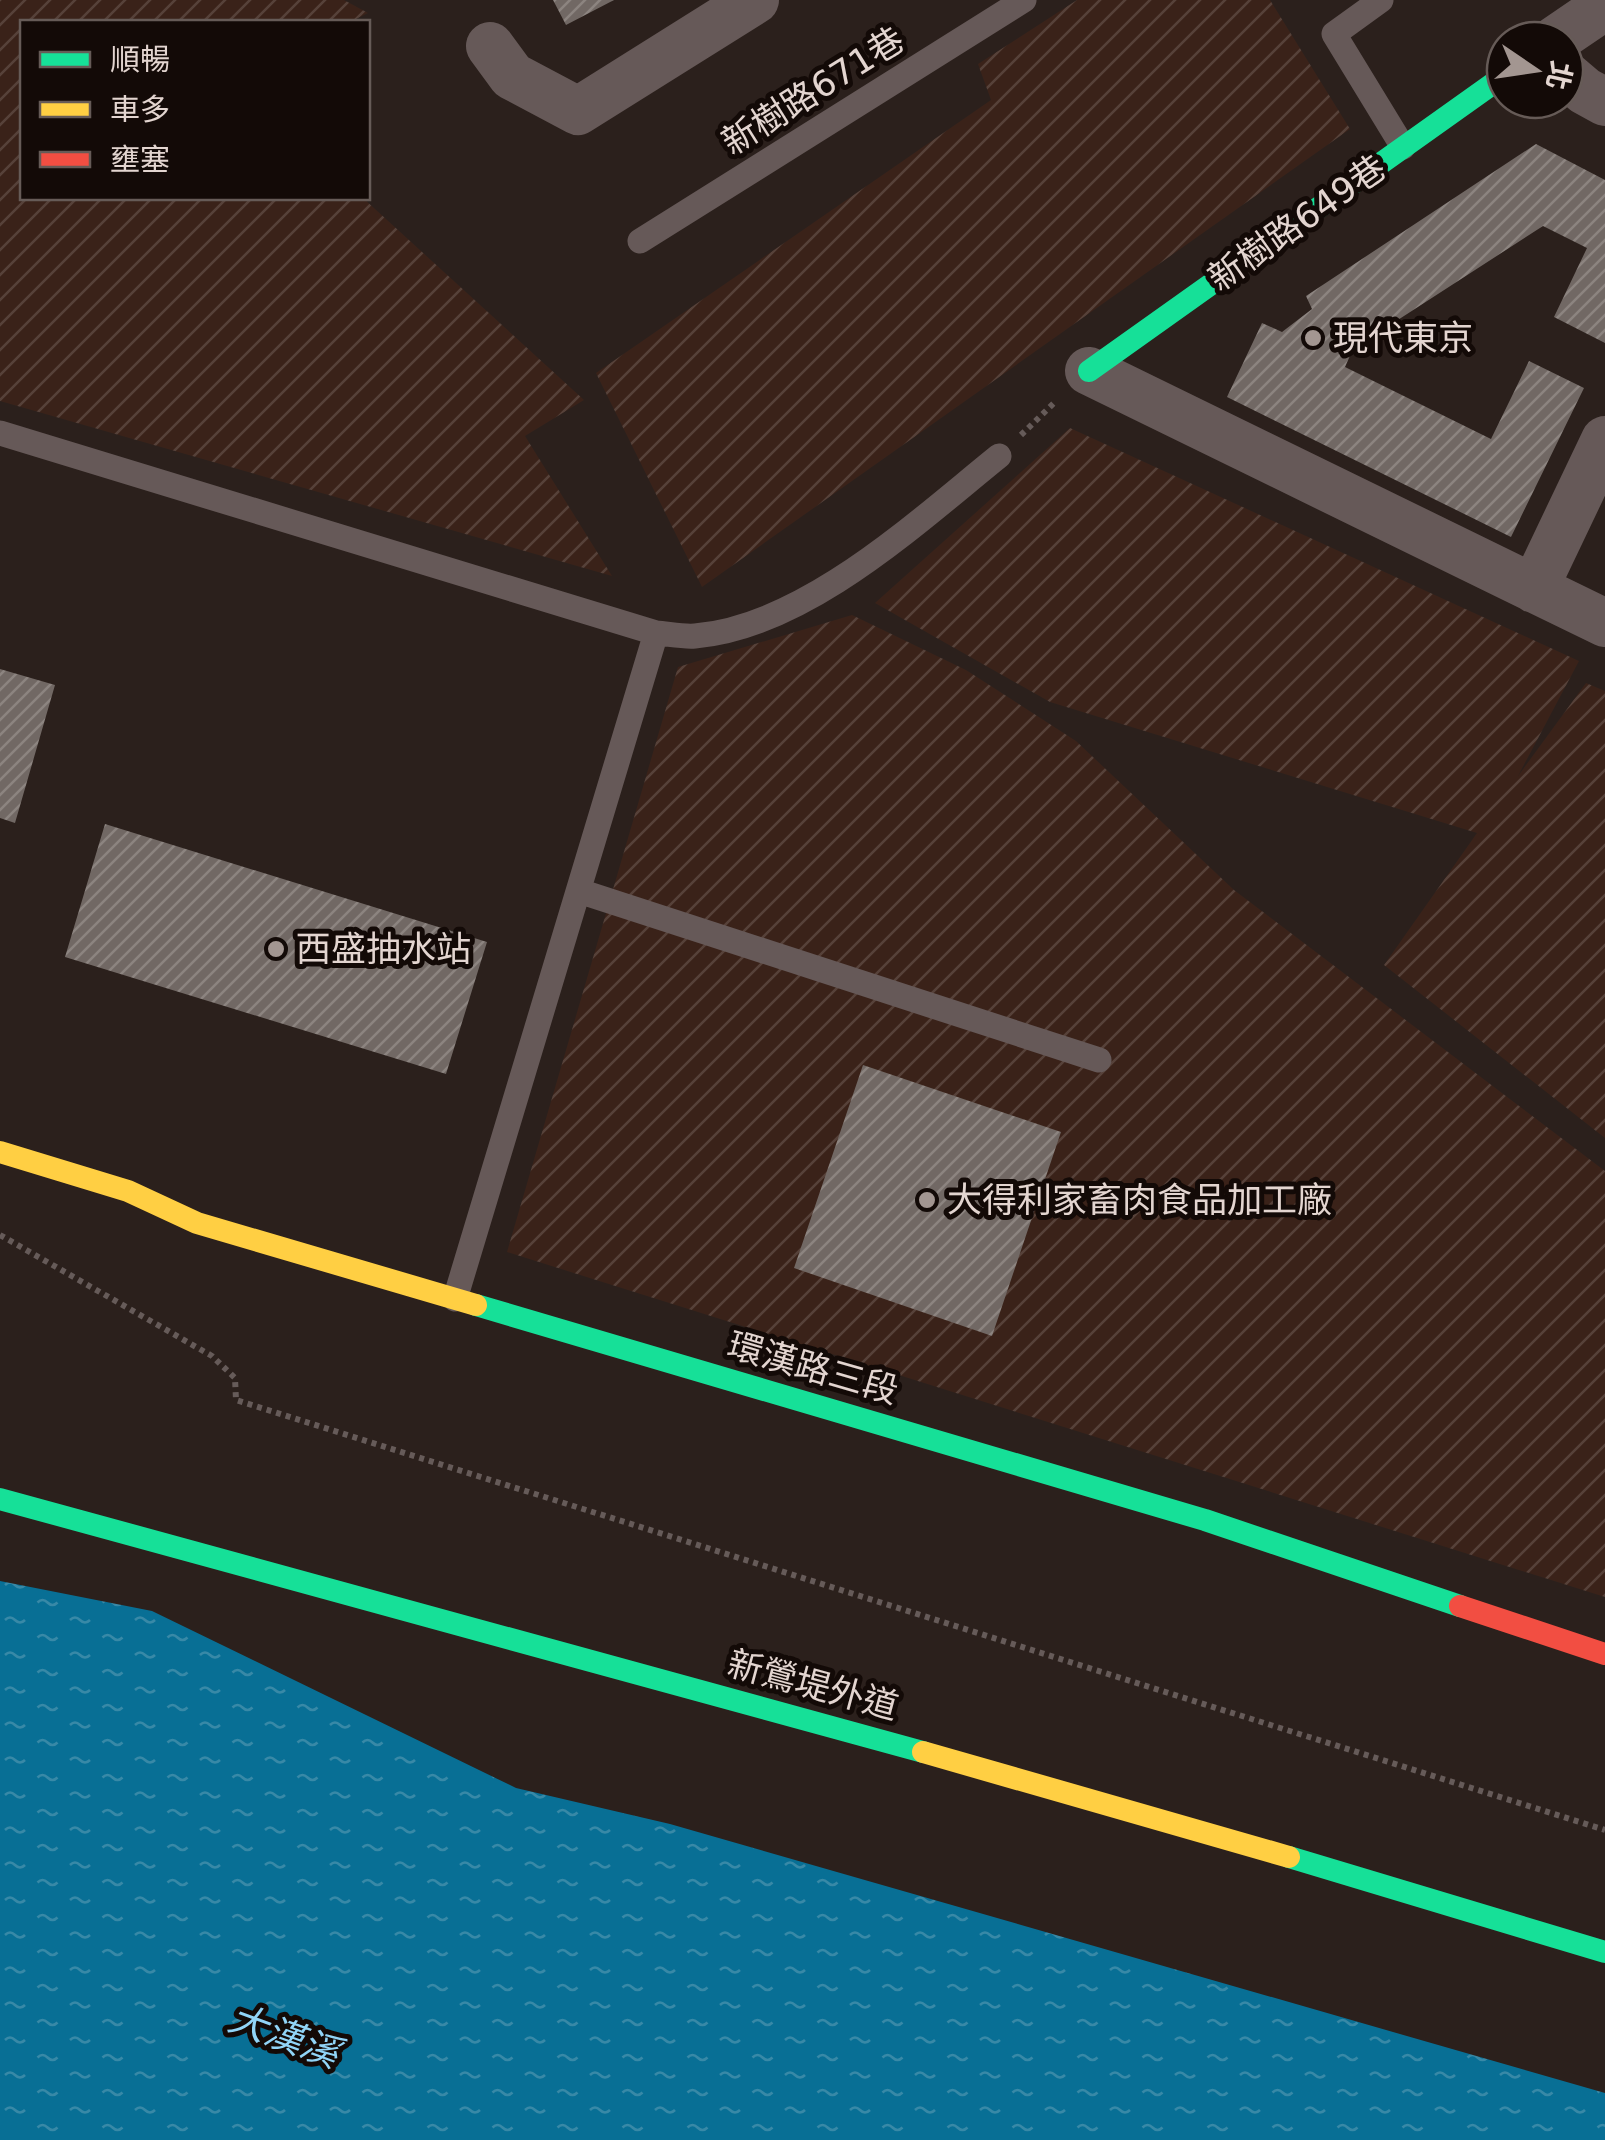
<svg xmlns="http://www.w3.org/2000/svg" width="1605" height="2140" viewBox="0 0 1605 2140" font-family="'DejaVu Sans','Noto Sans TC',sans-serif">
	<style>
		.industrial { fill: url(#industrial-furrows) }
		.water { fill: url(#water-ripples) }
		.building { fill: url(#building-hatch) }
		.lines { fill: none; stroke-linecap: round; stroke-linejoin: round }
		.path { stroke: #665b59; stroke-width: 6; stroke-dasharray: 5 5; stroke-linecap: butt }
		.lane { stroke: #665958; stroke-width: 25 }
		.street { stroke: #665958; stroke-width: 48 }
		.fast { stroke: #16e098; stroke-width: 22 }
		.slow { stroke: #ffcf43; stroke-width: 22 }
		.jam { stroke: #f24e42; stroke-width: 22 }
		.poi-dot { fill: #a39691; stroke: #130a07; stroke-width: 4 }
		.labels { text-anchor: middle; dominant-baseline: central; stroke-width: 10; stroke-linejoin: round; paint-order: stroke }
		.street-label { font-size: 35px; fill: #e3d5d0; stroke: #130a07 }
		.poi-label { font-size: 35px; fill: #e3d5d0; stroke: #130a07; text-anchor: start }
		.water-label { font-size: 38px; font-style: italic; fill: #91d4f7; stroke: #130a07 }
	</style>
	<defs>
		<pattern id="industrial-furrows" width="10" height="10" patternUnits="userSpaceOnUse" patternTransform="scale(2.5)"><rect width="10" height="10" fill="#3a2219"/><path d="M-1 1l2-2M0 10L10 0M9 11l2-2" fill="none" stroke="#564139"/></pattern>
		<pattern id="water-ripples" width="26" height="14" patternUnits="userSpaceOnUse" patternTransform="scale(2.5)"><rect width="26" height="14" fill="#086f95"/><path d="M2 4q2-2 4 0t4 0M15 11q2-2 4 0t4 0" fill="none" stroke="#3889a7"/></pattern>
		<pattern id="building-hatch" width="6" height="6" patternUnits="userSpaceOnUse" patternTransform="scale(2.5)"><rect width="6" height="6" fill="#716864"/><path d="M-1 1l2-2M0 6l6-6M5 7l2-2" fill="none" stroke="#8c8480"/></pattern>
	</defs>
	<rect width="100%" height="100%" fill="#2b201c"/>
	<!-- industrial -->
	<path class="industrial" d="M0 0H344L368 13 350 22H22V198H363L584 400 525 436 612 576 0 401Z
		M1077 0H1270L1350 129 702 587 596 373 991 100 978 64Z
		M1070 428 1579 661 1518 776 1586 683 1605 691V1138L1384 965 1477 833 1050 702 875 603Z
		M852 615 966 670 1076 741 1234 890 1605 1171V1597L507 1252 678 667Z"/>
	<!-- water -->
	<path class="water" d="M0 1581 152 1611 516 1788 670 1824 1605 2093V2140H0Z"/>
	<!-- building -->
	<path class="building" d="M553 0H614L566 25Z
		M1536 144 1605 180V343L1554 317 1587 248 1543 226 1353 349 1345 367 1491 439 1529 361 1584 388 1511 537 1227 397 1262 323 1282 332 1312 309 1306 296Z
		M0 669 55 685 15 823 0 818Z
		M105 824 487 942 446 1074 65 957Z
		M863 1065 1061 1132 992 1336 794 1268Z"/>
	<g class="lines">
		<!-- path -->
		<path class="path" d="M1021 435 1055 402
			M0 1235 212 1356 235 1378 236 1400 1605 1830"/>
		<!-- lane -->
		<path class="lane" d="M1381 0 1334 34 1403 147
			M640 241 1024 0
			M0 433 656 633C669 634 683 637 695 636 805 627 917 522 999 456
			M579 891 1099 1060
			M455 1299 656 633"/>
		<!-- street -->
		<path class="street" d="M1555 40 1605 6
			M490 46 512 76 578 111 755 0
			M1565 74 1585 91 1605 102
			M1089 371 1605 623
			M1534 589 1605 440"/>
		<!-- fast -->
		<path class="fast" d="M1089 371 1505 75
			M476 1305 1205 1520 1460 1606
			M0 1499 923 1752
			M1289 1857 1605 1952"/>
		<!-- slow -->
		<path class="slow" d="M0 1152 128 1191 197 1223 476 1305
			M923 1752 1289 1857"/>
		<!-- jam -->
		<path class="jam" d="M1460 1606 1605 1654"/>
	</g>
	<!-- markers -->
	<g class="poi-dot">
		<circle cx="1313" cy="338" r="10"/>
		<circle cx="276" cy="949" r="10"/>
		<circle cx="927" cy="1200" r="10"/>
	</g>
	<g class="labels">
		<!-- street labels -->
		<g class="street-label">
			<text transform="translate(813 91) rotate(-32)">新樹路671巷</text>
			<text transform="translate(1297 223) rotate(-35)">新樹路649巷</text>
			<text transform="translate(813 1368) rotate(16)">環漢路三段</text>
			<text transform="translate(813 1685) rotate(15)">新鶯堤外道</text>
		</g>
		<!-- poi labels -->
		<g class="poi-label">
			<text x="1333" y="338">現代東京</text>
			<text x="296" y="949">西盛抽水站</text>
			<text x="947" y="1200">大得利家畜肉食品加工廠</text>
		</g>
		<!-- water labels -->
		<g class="water-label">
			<text transform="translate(284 2036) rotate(20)">大漢溪</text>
		</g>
	</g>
	<!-- legend -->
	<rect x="20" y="20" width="350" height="180" fill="#130a07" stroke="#665b57" stroke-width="2.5"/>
	<rect x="40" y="52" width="50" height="15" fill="#16e098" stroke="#665b57" stroke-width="2.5"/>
	<text x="110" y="70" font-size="30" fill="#e3d5d0">順暢</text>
	<rect x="40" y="102" width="50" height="15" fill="#ffcf43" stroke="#665b57" stroke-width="2.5"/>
	<text x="110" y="120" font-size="30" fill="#e3d5d0">車多</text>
	<rect x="40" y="152" width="50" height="15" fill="#f24e42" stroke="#665b57" stroke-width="2.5"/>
	<text x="110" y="170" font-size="30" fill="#e3d5d0">壅塞</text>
	<!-- north arrow -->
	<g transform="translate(1535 70) rotate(103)"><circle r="48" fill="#130a07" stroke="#665b57" stroke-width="2.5"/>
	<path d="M0-8L18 38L0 25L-18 38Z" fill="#a39691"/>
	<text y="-15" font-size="28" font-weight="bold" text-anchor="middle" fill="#e3d5d0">北</text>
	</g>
</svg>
